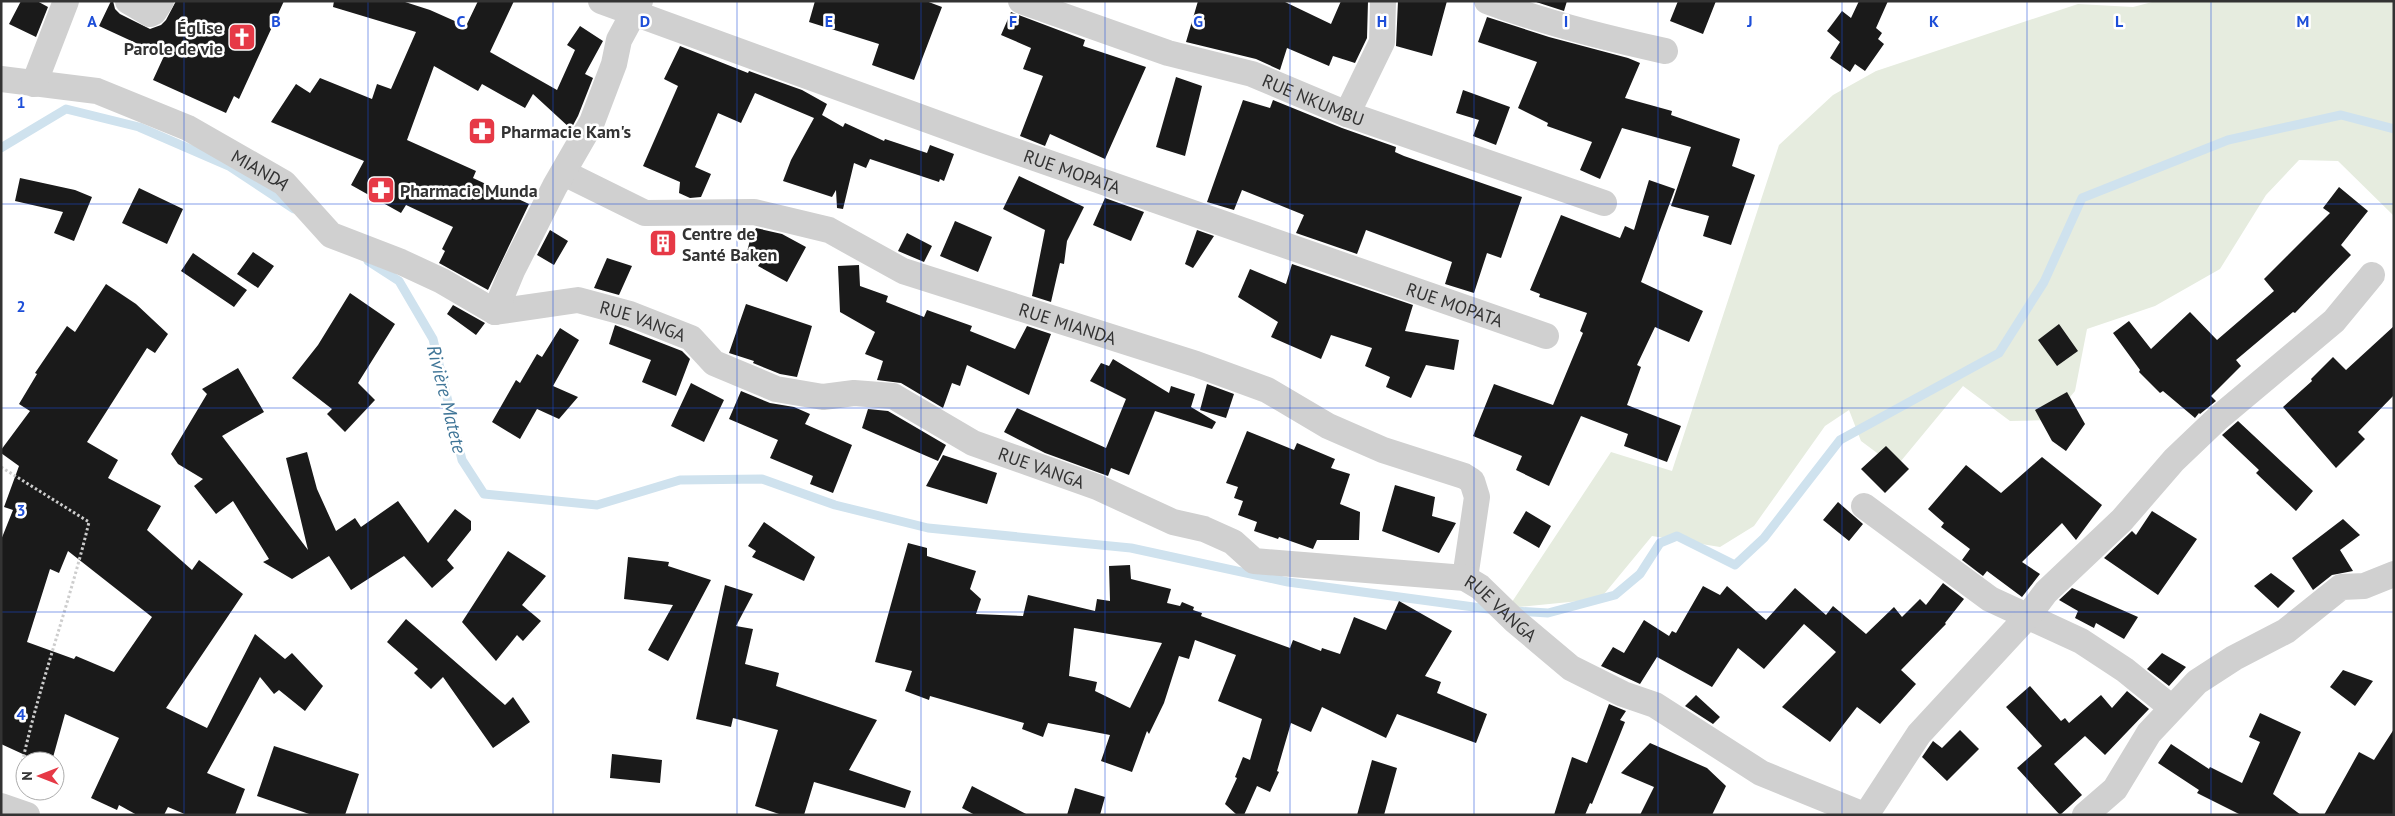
<svg xmlns="http://www.w3.org/2000/svg" width="2395" height="816" viewBox="0 0 2395 816" font-family="'PT Sans',sans-serif">
	<style>
		.green { fill: #e6ecdf }
		.lines { fill: none; stroke-linecap: round; stroke-linejoin: round }
		.stream { stroke: #cfe2ee; stroke-width: 9 }
		.building { fill: #1a1a1a; fill-rule: evenodd }
		.path { stroke: #cdcdcd; stroke-width: 3; stroke-dasharray: 2.5 2.5; stroke-linecap: butt }
		.minor { stroke: #d0d0d0; stroke-width: 26 }
		.grid { fill: none; stroke: #1d4ed8; stroke-width: 1; stroke-opacity: 0.55 }
		.labels { text-anchor: middle; dominant-baseline: central; stroke-width: 5; stroke-linejoin: round; paint-order: stroke }
		.poi-label { font-size: 18px; font-weight: bold; fill: #333; stroke: #fff; text-anchor: start }
		.street-label { font-size: 18px; fill: #333; stroke: #fff }
		.water-label { font-size: 19px; font-style: italic; fill: #3f7597; stroke: #fff }
		.grid-label { font-size: 16px; text-anchor: middle; font-weight: bold; fill: #1d4ed8; stroke: #fff; stroke-width: 5; stroke-linejoin: round; paint-order: stroke }
	</style>
	<rect width="100%" height="100%" fill="#fff"/>
	<!-- green -->
	<path class="green" d="M2156 1H2394V216L2338 161 2299 160 2266 195 2220 269 2155 306 2087 329 2075 391 2051 420 2010 421 1963 386 1896 467 1861 441 1849 410 1825 426 1754 526 1720 547 1652 536 1600 599 1508 608 1611 452 1672 471 1779 145 1833 95 1876 71 2078 4 2133 7Z"/>
	<g class="lines">
		<!-- stream -->
		<path class="stream" d="M1 148 66 109 139 127 229 166 294 209
			M368 261 399 281 433 339 462 460 484 494 597 505 680 480 762 479 835 505 928 528 1131 548 1288 582 1496 610
			M1514 611 1548 613 1615 595 1640 574 1660 543 1677 536 1735 565 1764 538 1840 440 1999 353 2044 282 2082 198 2228 140 2341 115 2394 129"/>
	</g>
	<!-- building -->
	<path class="building" d="M21 1H37L48 7 36 37 9 24Z
		M111 1H113L115 9 120 14 150 29 161 25 166 20 176 1H284L239 99 234 96 226 113 153 80 164 56 99 26Z
		M334 1H402L430 10 466 26 478 1H514L490 52 557 90 575 50 567 45 580 26 603 41 585 74 593 78 578 116 571 129 533 94 525 108 482 84 478 91 434 66 407 140 476 171 473 178 529 204 488 290 439 263 445 251 442 249 453 227 406 205 401 213 351 185 364 161 271 122 296 84 310 93 320 78 372 99 377 84 391 89 416 32 333 7Z
		M815 1H926L942 7 914 80 872 65 879 44 809 22Z
		M1198 1H1283L1331 24 1341 1H1368L1367 38 1355 63 1333 56 1329 66 1287 48 1280 70 1256 59 1186 42Z
		M1398 1H1447L1432 56 1396 46Z
		M1533 1H1567L1564 11Z
		M1678 1H1716L1703 34 1670 21Z
		M1859 1H1888L1876 28 1882 33 1878 39 1884 44 1865 71 1855 64 1850 72 1830 58 1840 42 1827 31 1842 11 1851 18Z
		M1011 12 1085 40 1083 46 1146 67 1105 159 1050 134 1045 146 1020 136 1043 76 1023 69 1031 48 1001 35Z
		M1487 17 1549 37 1628 58 1640 63 1625 98 1672 111 1671 115 1740 139 1732 166 1755 175 1731 245 1703 236 1709 216 1671 206 1691 147 1622 128 1600 179 1580 170 1592 142 1547 126 1548 123 1518 108 1537 62 1478 42Z
		M680 46 748 73 749 71 802 90 827 104 822 115 843 127 845 123 884 141 885 139 927 153 930 145 954 154 944 181 940 179 939 182 870 159 866 168 854 163 843 209 837 208 836 190 832 197 783 181 791 160 814 118 755 93 741 123 718 113 695 167 711 174 701 197 690 198 679 193 680 182 643 166 678 86 664 79Z
		M1176 77 1202 86 1185 156 1156 147Z
		M1463 90 1510 107 1496 145 1473 136 1479 120 1456 113Z
		M1243 100 1270 108 1273 100 1342 128 1396 147 1395 152 1404 156 1522 197 1501 258 1487 253 1474 293 1445 284 1452 262 1366 230 1357 254 1296 233 1304 215 1242 190 1234 210 1207 202Z
		M1019 176 1084 207 1067 241 1064 264 1060 263 1051 302 1032 296 1045 230 1003 209Z
		M20 178 75 190 92 197 74 241 54 233 63 212 15 201Z
		M1649 180 1675 189 1641 282 1703 311 1689 342 1655 327 1637 365 1641 367 1627 405 1681 426 1667 462 1624 446 1628 434 1581 416 1549 486 1516 470 1522 456 1473 436 1494 384 1553 405 1583 333 1580 331 1587 313 1539 297 1540 294 1530 290 1561 215 1620 238 1625 226 1634 230Z
		M2339 187 2368 211 2341 245 2351 255 2295 313 2293 312 2236 360 2241 366 2211 396 2216 401 2200 414 2199 413 2195 418 2163 391 2160 393 2139 372 2140 370 2113 333 2129 321 2151 349 2190 312 2217 340 2274 291 2264 279 2330 213 2323 208Z
		M139 188 183 209 167 244 122 223Z
		M1105 198 1144 212 1131 241 1093 225Z
		M955 221 992 237 978 272 940 256Z
		M756 228 782 234 806 247 787 282 758 266 760 263 745 260 750 240Z
		M550 230 568 241 554 265 537 255Z
		M1197 230 1214 236 1193 268 1185 264Z
		M907 233 932 246 924 262 898 251Z
		M253 252 274 266 258 288 237 274Z
		M193 253 247 290 234 307 181 271Z
		M607 258 632 266 619 295 594 288Z
		M1292 264 1413 305 1405 331 1459 340 1454 370 1426 365 1411 398 1386 387 1390 377 1365 366 1372 348 1331 335 1321 359 1271 337 1278 322 1238 297 1250 269 1286 284Z
		M859 265 860 286 888 296 886 302 924 317 927 310 972 326 970 331 1015 349 1027 326 1051 334 1029 395 967 365 960 386 952 383 943 408 901 383 877 380 883 361 865 354 875 332 840 312 838 266Z
		M106 284 136 304 168 334 155 353 147 348 87 442 118 460 108 478 161 506 147 530 192 570 199 560 243 594 166 708 207 728 255 634 285 659 292 653 323 686 305 711 279 690 274 694 260 677 207 773 245 789 235 815H187L168 807 164 815H137L119 805 117 810 91 798 119 738 65 714 52 761H38L1 744V540L13 510 4 507 19 466 1 453V450L30 411 19 404 37 374 35 373 67 326 75 332ZM68 551 152 617 114 672 76 656 74 659 27 642 50 569 59 573Z
		M350 293 395 324 358 383 375 400 345 432 327 414 332 409 292 378 318 345Z
		M746 304 812 326 797 377 780 374 753 363 754 361 729 353Z
		M453 305 485 323 476 335 447 314Z
		M2059 324 2078 351 2057 366 2038 340Z
		M615 325 682 351 690 359 676 396 642 382 651 360 609 344Z
		M2394 326V395L2358 432 2365 439 2336 468 2283 407 2312 381 2311 379 2333 357 2346 370Z
		M560 328 579 340 553 386 578 397 559 419 537 409 520 439 492 422 516 380 520 383 537 354 542 357Z
		M1113 359 1169 393 1171 386 1195 394 1191 407 1216 422 1212 429 1155 411 1129 475 1111 468 1108 476 1045 453 1004 432 1017 408 1106 448 1126 399 1090 381 1101 363 1109 366Z
		M238 368 264 412 222 436 308 550 286 458 307 452 317 489 336 531 355 518 361 527 398 501 428 543 455 509 471 521V530L447 560 454 568 432 588 404 556 351 590 329 556 292 579 263 562 269 559 233 501 216 514 194 486 203 479 178 464 171 454 207 394 202 389Z
		M691 383 724 400 704 442 671 426Z
		M1207 384 1234 394 1226 418 1200 410Z
		M741 391 770 403 794 407 810 414 805 424 852 445 833 493 810 484 813 476 770 458 778 440 729 419Z
		M2067 392 2085 424 2066 451 2052 441 2035 410Z
		M868 409 888 411 946 445 938 461 862 428Z
		M2238 421 2313 491 2296 511 2256 473 2259 470 2222 435Z
		M1247 431 1294 450 1297 443 1335 459 1331 468 1350 474 1340 504 1360 512 1359 540H1317L1313 549 1279 537 1278 539 1254 531 1257 522 1238 515 1243 501 1234 498 1238 487 1226 483Z
		M1886 446 1909 469 1885 493 1861 469Z
		M943 455 997 473 987 504 926 486Z
		M2042 457 2102 505 2076 540 2062 523 2022 562 2040 574 2022 597 1987 571 1983 576 1962 560 1970 549 1941 527 1944 523 1928 509 1966 465 2001 493Z
		M1395 485 1435 497 1432 516 1456 523 1439 553 1382 531Z
		M1838 502 1863 524 1849 541 1823 520Z
		M1526 511 1551 526 1539 548 1513 533Z
		M2152 511 2197 539 2158 595 2104 558 2132 531 2136 535Z
		M2343 519 2360 535 2340 550 2353 571 2332 575 2313 590 2292 558Z
		M764 522 815 557 804 581 752 557 756 551 748 546Z
		M908 543 927 548V556L976 571 970 589 981 599 976 614 1023 616 1028 595 1095 611 1097 599 1110 601 1109 566 1130 565 1131 579 1171 589 1167 603 1180 606 1182 602 1194 607 1193 610 1202 613 1201 616 1290 648 1293 640 1321 651 1322 648 1340 654 1354 617 1386 630 1399 601 1452 631 1425 676 1441 682 1437 693 1487 714 1476 743 1397 714 1386 738 1322 707 1311 732 1291 723 1277 771 1279 772 1270 792 1257 786 1244 815H1237L1225 804 1237 778 1235 777 1243 757 1250 760 1262 719 1218 701 1236 655 1195 640 1189 659 1179 656 1164 703 1149 734 1147 731 1132 772 1101 761 1110 735 1048 723 1043 737 1022 729 1024 723 930 696 929 700 905 691 912 671 875 662ZM1074 628 1162 643 1130 708 1095 691 1097 682 1069 676Z
		M508 551 546 576 522 605 541 621 523 641 517 635 496 661 462 622Z
		M628 557 669 562 668 566 711 580 668 661 648 650 673 605 624 599Z
		M2271 573 2295 591 2278 608 2254 586Z
		M1943 583 1964 599 1945 623 1946 624 1901 670 1916 684 1880 724 1857 707 1830 742 1782 707 1836 652 1804 624 1764 669 1738 648 1712 687 1657 657 1640 684 1601 666 1613 647 1624 653 1644 620 1669 636 1672 631 1676 633 1703 586 1720 595 1727 586 1766 620 1795 588 1826 615 1833 606 1866 634 1894 607 1902 617 1920 599 1926 605Z
		M725 585 753 594 736 626 753 629 745 664 779 673 776 686 877 720 849 770 911 791 905 808 814 782 804 815H782L755 806 778 730 733 718 731 727 696 719Z
		M2072 588 2138 617 2124 639 2096 623 2094 628 2075 618 2078 611 2059 600Z
		M406 619 505 705 513 697 530 722 493 748 443 677 431 689 414 673 418 669 387 642Z
		M2162 653 2186 667 2169 686 2147 669Z
		M2343 670 2373 681 2355 706 2330 687Z
		M2030 686 2061 721 2065 718 2069 723 2101 695 2112 708 2127 691 2149 709 2105 755 2085 736 2054 764 2082 795 2060 815 2017 768 2042 746 2006 707Z
		M1696 695 1720 717 1713 724 1685 706Z
		M1609 704 1626 711 1620 720 1625 722 1592 804 1590 803 1585 815H1554L1572 757 1587 763Z
		M2260 713 2301 732 2273 794 2301 815H2241L2197 793 2199 790 2158 763 2171 744 2209 769 2210 767 2242 783 2260 742 2249 737Z
		M2394 729V815H2324L2359 752 2374 760Z
		M1960 730 1979 749 1947 781 1922 757 1933 741 1942 748Z
		M1650 743 1707 768 1726 786 1712 815H1640L1654 787 1621 773Z
		M274 746 359 774 345 815H312L257 796Z
		M612 754 662 760 660 783 610 778Z
		M1372 760 1397 768 1384 815H1357Z
		M972 786 1028 815H975L962 808Z
		M1075 788 1105 797 1100 815H1067Z"/>
	<g class="lines">
		<!-- path -->
		<path class="path" d="M1 467 89 522C68 610 35 695 18 783"/>
		<!-- minor -->
		<g class="minor">
			<path d="M128 1 150 14 154 12 161 1"/>
			<path id="s1" d="M601 1 983 140 1546 336"/>
			<path id="s2" d="M1021 1 1168 53 1252 74 1347 114 1604 203"/>
			<path d="M1487 1C1545 23 1605 38 1665 51"/>
			<path id="s3" d="M1 79 97 91 188 128 284 183 331 235 401 262 442 281 495 312"/>
			<path d="M34 84 66 1"/>
			<path d="M1347 114 1382 42 1383 1"/>
			<path id="s4" d="M564 173 645 213 754 212 829 230 903 271 1196 364 1267 390 1328 426 1383 450 1464 476 1472 481 1477 497 1465 578"/>
			<path id="s5" d="M495 312 578 300 630 314 691 338 714 363 776 389 823 397 854 393 893 396 973 443 1097 487 1173 522 1204 529 1233 542 1254 561 1465 578 1480 587 1514 620 1571 668 1623 694 1655 705 1761 773 1864 815"/>
			<path d="M495 312 512 271 555 186 592 122 614 64 619 40 640 1"/>
			<path d="M1864 506 1990 599 2081 641 2125 670 2172 708"/>
			<path d="M1 806 27 815"/>
			<path d="M1866 815 1919 734 2028 616 2046 592 2122 520 2174 460 2217 419 2334 321 2372 275"/>
			<path d="M2085 815 2115 789 2149 733 2197 682 2234 658 2286 631 2341 587 2364 586 2394 574"/>
		</g>
	</g>
	<!-- grid -->
	<path class="grid" d="M184 1V815M368 1V815M553 1V815M737 1V815M921 1V815M1105 1V815M1290 1V815M1474 1V815M1658 1V815M1842 1V815M2027 1V815M2211 1V815M1 204H2394M1 408H2394M1 612H2394"/>
	<!-- icons -->
	<defs>
		<g id="church-square" transform="scale(1.4375)"><rect x="-9" y="-9" width="18" height="18" rx="4" fill="#e63946" stroke="#fff"/><path d="M-1.2-6h2.4v3.5h3.3v2.4h-3.3V6h-2.4V-.1h-3.3v-2.4h3.3Z" fill="#fff"/></g>
		<g id="pharmacy-square" transform="scale(1.4375)"><rect x="-9" y="-9" width="18" height="18" rx="4" fill="#e63946" stroke="#fff"/><path d="M-2-6h4v4h4v4h-4v4h-4v-4h-4v-4h4Z" fill="#fff"/></g>
		<g id="building-square" transform="scale(1.4375)"><rect x="-9" y="-9" width="18" height="18" rx="4" fill="#e63946" stroke="#fff"/><path d="M-4-6H4V6H1V3H-1V6H-4ZM-2.5-4.3h1.7v1.8h-1.7ZM.8-4.3h1.7v1.8H.8ZM-2.5-1h1.7V.8h-1.7ZM.8-1h1.7V.8H.8Z" fill="#fff"/></g>
	</defs>
	<g fill-rule="evenodd">
		<use href="#church-square" x="242" y="37"/>
		<use href="#pharmacy-square" x="482" y="131"/>
		<use href="#pharmacy-square" x="381" y="190"/>
		<use href="#building-square" x="663" y="243"/>
	</g>
	<g class="labels">
		<!-- poi labels -->
		<g class="poi-label">
			<text x="223" y="27" text-anchor="end">Église<tspan x="223" dy="21">Parole de vie</tspan></text>
			<text x="501" y="131">Pharmacie Kam's</text>
			<text x="400" y="190">Pharmacie Munda</text>
			<text x="682" y="233">Centre de<tspan x="682" dy="21">Santé Baken</tspan></text>
		</g>
		<!-- street labels -->
		<g class="street-label">
			<text stroke="none"><textPath href="#s2" startOffset="309">RUE NKUMBU</textPath></text>
			<text stroke="none"><textPath href="#s3" startOffset="279">MIANDA</textPath></text>
			<text stroke="none"><textPath href="#s1" startOffset="501">RUE MOPATA</textPath></text>
			<text stroke="none"><textPath href="#s1" startOffset="906">RUE MOPATA</textPath></text>
			<text stroke="none"><textPath href="#s5" startOffset="152">RUE VANGA</textPath></text>
			<text stroke="none"><textPath href="#s4" startOffset="534">RUE MIANDA</textPath></text>
			<text stroke="none"><textPath href="#s5" startOffset="588">RUE VANGA</textPath></text>
			<text stroke="none"><textPath href="#s5" startOffset="1081">RUE VANGA</textPath></text>
		</g>
		<!-- water labels -->
		<g class="water-label">
			<text transform="translate(447 399) rotate(76)">Rivière Matete</text>
		</g>
	</g>
	<g class="grid-label">
		<text x="92" y="27">A</text>
		<text x="276" y="27">B</text>
		<text x="461" y="27">C</text>
		<text x="645" y="27">D</text>
		<text x="829" y="27">E</text>
		<text x="1013" y="27">F</text>
		<text x="1198" y="27">G</text>
		<text x="1382" y="27">H</text>
		<text x="1566" y="27">I</text>
		<text x="1750" y="27">J</text>
		<text x="1934" y="27">K</text>
		<text x="2119" y="27">L</text>
		<text x="2303" y="27">M</text>
		<text x="21" y="108">1</text>
		<text x="21" y="312">2</text>
		<text x="21" y="516">3</text>
		<text x="21" y="720">4</text>
	</g>
	<!-- border -->
	<rect width="2395" height="816" fill="none" stroke="#333333" stroke-width="5"/>
	<!-- north arrow -->
	<g transform="translate(40 776) rotate(270)"><circle r="24" fill="#ffffff" stroke="#adadad"/>
	<path d="M0-4L9 19L0 12L-9 19Z" fill="#e63946"/>
	<text y="-8" font-size="14" font-weight="bold" text-anchor="middle" fill="#333333">N</text>
	</g>
</svg>
